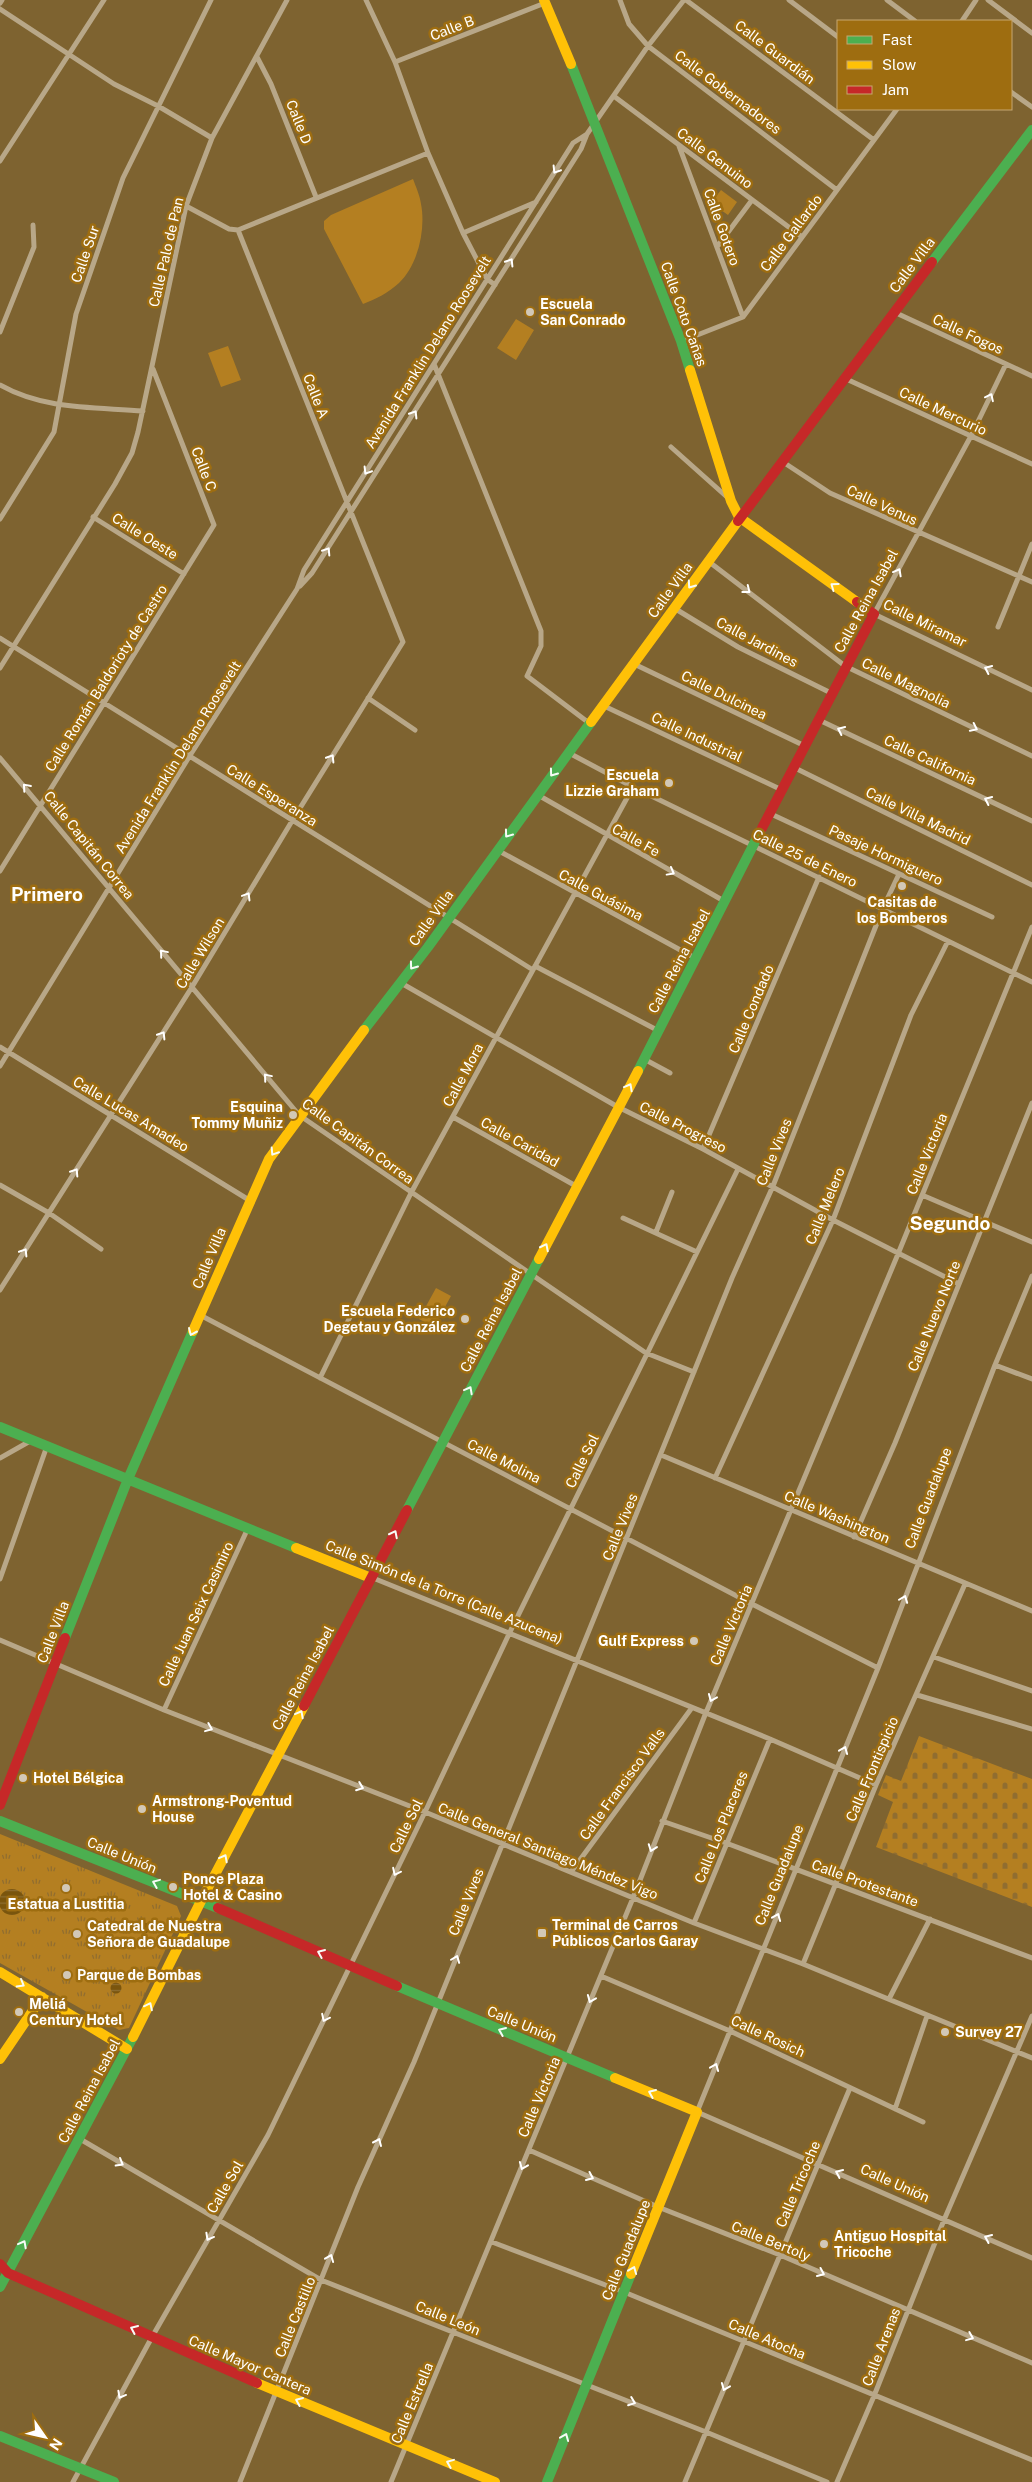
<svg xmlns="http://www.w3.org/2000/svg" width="1032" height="2482" viewBox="0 0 1032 2482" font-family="'Public Sans',sans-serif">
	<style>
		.grass { fill: url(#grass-tufts) }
		.cemetery { fill: url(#cemetery-stones) }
		.pitch { fill: #b47f21 }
		.water { fill: url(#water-rules) }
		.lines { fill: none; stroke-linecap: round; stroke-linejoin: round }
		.street { stroke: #b8a788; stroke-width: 5 }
		.fast { stroke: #4caf50; stroke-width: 10 }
		.slow { stroke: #ffc107; stroke-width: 10 }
		.jam { stroke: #c62828; stroke-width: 10 }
		.oneway { stroke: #fff }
		.oneway2 { stroke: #f6fbf6 }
		.poi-dot { fill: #d2c8b7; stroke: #9e6d10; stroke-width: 2 }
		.labels { text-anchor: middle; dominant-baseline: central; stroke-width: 5; stroke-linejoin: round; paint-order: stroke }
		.street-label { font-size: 14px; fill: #fff; stroke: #9e6d10 }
		.poi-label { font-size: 14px; font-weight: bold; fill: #fff; stroke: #9e6d10; text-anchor: start }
		.district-label { font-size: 19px; font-weight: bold; fill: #fff; stroke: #9e6d10 }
	</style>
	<defs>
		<pattern id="grass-tufts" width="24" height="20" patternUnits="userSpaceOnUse" patternTransform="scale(1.25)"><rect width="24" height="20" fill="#b47f21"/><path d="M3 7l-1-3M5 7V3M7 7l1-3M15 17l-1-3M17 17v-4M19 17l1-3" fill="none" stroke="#906d30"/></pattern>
		<pattern id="cemetery-stones" width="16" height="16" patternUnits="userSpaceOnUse" patternTransform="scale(1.25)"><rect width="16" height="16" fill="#b47f21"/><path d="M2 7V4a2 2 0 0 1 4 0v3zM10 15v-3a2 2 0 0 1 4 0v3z" fill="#906d30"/></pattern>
		<pattern id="water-rules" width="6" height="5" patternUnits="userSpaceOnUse" patternTransform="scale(1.25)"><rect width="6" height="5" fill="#7a550d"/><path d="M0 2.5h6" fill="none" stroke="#8e6e31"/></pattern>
	</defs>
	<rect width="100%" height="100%" fill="#7e6330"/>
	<!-- grass -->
	<path class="grass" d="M0 1834 177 1906 181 1916 129 2028 119 2030 0 1963Z"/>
	<!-- cemetery -->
	<path class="cemetery" d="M919 1736 1032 1779V1907L876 1847 893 1802 878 1795 886 1775 901 1781Z"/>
	<!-- pitch -->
	<path class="pitch" d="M413 179C416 187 420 196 421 204 426 229 418 265 399 283 388 293 376 299 363 304L324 229V221L331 215Z
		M721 190 737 202 728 215 711 203Z
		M516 319 534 330 516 360 497 348Z
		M228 346 241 380 221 387 208 353Z
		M436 1288 451 1296 434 1327 419 1319Z"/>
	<!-- water -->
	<path class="water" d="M-1 1902a13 13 0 1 1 26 0a13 13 0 1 1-26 0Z
		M138.5 1928a5.5 5.5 0 1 1 11 0a5.5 5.5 0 1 1-11 0Z
		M110.5 1988a5.5 5.5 0 1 1 11 0a5.5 5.5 0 1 1-11 0Z"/>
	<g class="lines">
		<!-- street -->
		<path class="street" d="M366 0 395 62 428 153 463 233 487 279 495 285
			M620 0 629 24 648 46 837 190
			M686 0 874 140
			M789 0 838 37
			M887 0 915 21
			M988 0 1032 33
			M0 3 2 0
			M0 9 114 84 158 106 212 138
			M962 21 976 0
			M257 57 271 84 316 197
			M395 62 545 3
			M1011 92 1032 107
			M615 97 802 237
			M679 146 743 317
			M0 161 104 0
			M186 206 229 229 238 230
			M238 230 428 153
			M463 233 536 202
			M717 247 752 200
			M894 312 1032 376
			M0 332 34 247 33 225
			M682 341 743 317 897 109
			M434 364 541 631V646L527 676 589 723
			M1006 364 971 436 874 614 1032 690
			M844 378 1032 464
			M0 385C44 410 94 407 143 411
			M671 447 727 497
			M783 462 830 493 1032 582
			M93 517 184 574
			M0 519 54 432 76 314 123 178 211 0
			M708 561 845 666 1032 756
			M300 586 312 573 581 149 587 134 648 46 684 0
			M674 608 738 647 831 693
			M998 627 1032 544
			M0 638 533 970
			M634 664 805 746
			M0 668 115 484 132 453 138 432 186 206 212 138 287 0
			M368 698 415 730
			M604 706 782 790
			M819 720 1032 821
			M569 753 633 787 1032 982
			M0 758 299 1115 646 1353 694 1372
			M795 768 1032 885
			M538 795 724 901
			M771 814 992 917
			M499 851 695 958
			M0 871 214 525 153 369
			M535 966 657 1030
			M401 983 618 1107 703 1149 833 1220 959 1284
			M0 1047 249 1200
			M644 1059 670 1073
			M0 1066 189 757 297 589 304 570 573 143 587 134
			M453 1117 576 1186
			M703 1149 819 877
			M0 1185 49 1213 101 1249
			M922 1195 1032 1242
			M623 1218 697 1252
			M656 1232 672 1192
			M1032 1276 995 1365 878 1668 697 2112 1032 2258
			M0 1290 192 987 292 821 403 642 238 230
			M200 1315 752 1604 878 1668
			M995 1365 1032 1379
			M320 1378 411 1193 633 787
			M661 1455 1032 1611
			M0 1458 32 1440
			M715 1478 833 1220 911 1015 948 941
			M854 1537 895 1443 1032 1103
			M373 1578 770 1739 876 1785
			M0 1579 47 1446
			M0 1640 164 1710 425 1812 694 1923 803 1964 1032 2058
			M934 1657 1032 1691
			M917 1695 1032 1729
			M164 1710 248 1528
			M662 1821 726 1843 1032 1958
			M571 1872 691 1709
			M694 1923 770 1739
			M803 1964 876 1785 965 1584
			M601 1976 730 2031 923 2122
			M889 1999 930 1919
			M895 2109 927 2016
			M80 2139 321 2280 706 2432 827 2482
			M529 2150 658 2207 780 2255 1032 2363
			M492 2242 624 2292 1032 2460
			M73 2482 152 2337 268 2135 425 1812 509 1634 738 1169
			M240 2482 358 2187 414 2062 732 1278 773 1186 883 908 899 874
			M391 2482 633 1898 705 1715 898 1254 1032 927
			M685 2482 850 2088
			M837 2482 874 2396 944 2220 1032 2016"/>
		<!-- fast -->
		<path class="fast" d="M571 64 681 341 690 370
			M932 262 1032 130
			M364 1030 428 947 591 722
			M638 1071 761 830
			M0 1427 296 1548
			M407 1510 539 1259
			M65 1638 128 1479 193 1331
			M0 1821 218 1908
			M397 1986 615 2078
			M0 2287 133 2037
			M0 2436 114 2482
			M547 2482 631 2274"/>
		<!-- slow -->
		<path class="slow" d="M544 0 571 64
			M690 370 731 501 739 517 857 602
			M591 722 738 521
			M539 1259 638 1071
			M193 1331 269 1159 364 1030
			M296 1548 371 1578
			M0 1972 127 2049
			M133 2037 201 1901 304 1706
			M0 2059 42 1997
			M615 2078 697 2112 631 2274
			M257 2383 495 2482"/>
		<!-- jam -->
		<path class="jam" d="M738 521 932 262
			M761 830 874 614 857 602
			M304 1706 407 1510
			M0 1805 65 1638
			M218 1908 397 1986
			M0 2264 8 2273 257 2383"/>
	</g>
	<!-- one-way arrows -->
	<defs><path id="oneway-chevron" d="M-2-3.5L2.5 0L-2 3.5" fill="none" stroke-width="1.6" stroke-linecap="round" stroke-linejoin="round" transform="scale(1.25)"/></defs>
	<g class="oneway">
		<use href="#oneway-chevron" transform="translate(556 170) rotate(122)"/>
		<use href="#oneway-chevron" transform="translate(510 262) rotate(-58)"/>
		<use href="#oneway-chevron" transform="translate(990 397) rotate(-64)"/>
		<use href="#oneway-chevron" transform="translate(414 414) rotate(-58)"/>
		<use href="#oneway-chevron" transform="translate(367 471) rotate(122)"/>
		<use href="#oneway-chevron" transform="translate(327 551) rotate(-57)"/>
		<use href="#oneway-chevron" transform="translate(898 572) rotate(-61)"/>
		<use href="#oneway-chevron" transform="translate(747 590) rotate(38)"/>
		<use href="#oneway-chevron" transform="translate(988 669) rotate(-155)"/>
		<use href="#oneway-chevron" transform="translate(974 728) rotate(26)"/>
		<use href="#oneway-chevron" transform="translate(841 730) rotate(-155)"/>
		<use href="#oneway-chevron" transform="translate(331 758) rotate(-58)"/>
		<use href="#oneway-chevron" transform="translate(26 787) rotate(-131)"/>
		<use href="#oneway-chevron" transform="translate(988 800) rotate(-155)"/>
		<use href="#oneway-chevron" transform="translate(671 872) rotate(29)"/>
		<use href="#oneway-chevron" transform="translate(247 896) rotate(-59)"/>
		<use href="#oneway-chevron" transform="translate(163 953) rotate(-130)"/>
		<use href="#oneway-chevron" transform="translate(162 1035) rotate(-58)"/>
		<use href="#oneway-chevron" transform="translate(267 1077) rotate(-130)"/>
		<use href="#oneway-chevron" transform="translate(75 1172) rotate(-57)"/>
		<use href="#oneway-chevron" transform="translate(24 1252) rotate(-58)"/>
		<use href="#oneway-chevron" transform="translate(904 1599) rotate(-69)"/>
		<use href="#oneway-chevron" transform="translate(712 1698) rotate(113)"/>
		<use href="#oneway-chevron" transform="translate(209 1728) rotate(22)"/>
		<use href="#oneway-chevron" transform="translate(844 1750) rotate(-68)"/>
		<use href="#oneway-chevron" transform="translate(360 1787) rotate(21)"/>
		<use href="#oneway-chevron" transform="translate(652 1848) rotate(110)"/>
		<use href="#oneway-chevron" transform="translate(396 1872) rotate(116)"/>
		<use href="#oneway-chevron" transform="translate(777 1917) rotate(-68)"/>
		<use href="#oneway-chevron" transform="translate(456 1959) rotate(-69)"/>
		<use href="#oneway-chevron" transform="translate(591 1999) rotate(112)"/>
		<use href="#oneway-chevron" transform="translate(325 2018) rotate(116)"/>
		<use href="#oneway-chevron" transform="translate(715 2067) rotate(-68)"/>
		<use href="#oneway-chevron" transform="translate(378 2142) rotate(-66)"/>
		<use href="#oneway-chevron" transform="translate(120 2163) rotate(30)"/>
		<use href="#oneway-chevron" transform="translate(523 2166) rotate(112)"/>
		<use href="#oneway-chevron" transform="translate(839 2173) rotate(-156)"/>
		<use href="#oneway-chevron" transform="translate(590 2177) rotate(24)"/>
		<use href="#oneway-chevron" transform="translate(209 2237) rotate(119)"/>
		<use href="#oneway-chevron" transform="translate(988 2238) rotate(-156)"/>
		<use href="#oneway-chevron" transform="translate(330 2258) rotate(-68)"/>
		<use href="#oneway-chevron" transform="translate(821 2273) rotate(24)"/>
		<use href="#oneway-chevron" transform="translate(970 2337) rotate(22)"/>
		<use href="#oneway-chevron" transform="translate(725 2387) rotate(112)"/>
		<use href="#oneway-chevron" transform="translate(121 2395) rotate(119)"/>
		<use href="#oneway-chevron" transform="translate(632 2402) rotate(21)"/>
	</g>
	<g class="oneway2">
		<use href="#oneway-chevron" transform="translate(691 585) rotate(125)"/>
		<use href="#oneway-chevron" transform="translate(834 586) rotate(-144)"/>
		<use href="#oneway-chevron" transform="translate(553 773) rotate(126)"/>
		<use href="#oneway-chevron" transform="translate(508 834) rotate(126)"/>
		<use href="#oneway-chevron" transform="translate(413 966) rotate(126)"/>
		<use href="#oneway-chevron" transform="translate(629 1087) rotate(-62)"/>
		<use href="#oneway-chevron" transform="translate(274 1152) rotate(123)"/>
		<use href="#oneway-chevron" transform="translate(545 1247) rotate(-63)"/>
		<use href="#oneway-chevron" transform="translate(192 1332) rotate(114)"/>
		<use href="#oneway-chevron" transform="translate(469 1390) rotate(-62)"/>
		<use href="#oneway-chevron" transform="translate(394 1534) rotate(-63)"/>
		<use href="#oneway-chevron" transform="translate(300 1714) rotate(-62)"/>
		<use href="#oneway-chevron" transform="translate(224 1858) rotate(-62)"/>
		<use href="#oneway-chevron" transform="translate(156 1883) rotate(-158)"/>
		<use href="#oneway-chevron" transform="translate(321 1953) rotate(-157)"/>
		<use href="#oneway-chevron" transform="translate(21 1984) rotate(30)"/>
		<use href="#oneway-chevron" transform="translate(149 2006) rotate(-64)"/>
		<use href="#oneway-chevron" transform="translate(502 2031) rotate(-157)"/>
		<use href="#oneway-chevron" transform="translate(652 2093) rotate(-157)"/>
		<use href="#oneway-chevron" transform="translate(23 2244) rotate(-62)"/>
		<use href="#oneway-chevron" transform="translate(633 2270) rotate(-68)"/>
		<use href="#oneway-chevron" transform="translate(134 2329) rotate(-156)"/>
		<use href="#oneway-chevron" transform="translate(299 2401) rotate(-157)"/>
		<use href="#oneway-chevron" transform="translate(565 2437) rotate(-68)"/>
		<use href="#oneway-chevron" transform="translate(450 2463) rotate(-158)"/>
	</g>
	<!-- markers -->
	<g class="poi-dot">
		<circle cx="530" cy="312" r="5"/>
		<circle cx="669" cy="783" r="5"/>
		<circle cx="902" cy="886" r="5"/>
		<circle cx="293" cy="1115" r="5"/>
		<circle cx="465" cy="1319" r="5"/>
		<circle cx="694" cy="1641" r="5"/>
		<circle cx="23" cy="1778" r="5"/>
		<circle cx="142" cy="1809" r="5"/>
		<circle cx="173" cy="1887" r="5"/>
		<circle cx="66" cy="1888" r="5"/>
		<rect x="537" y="1928" width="10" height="10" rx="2.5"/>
		<circle cx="77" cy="1934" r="5"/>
		<circle cx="67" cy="1975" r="5"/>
		<circle cx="19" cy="2012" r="5"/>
		<circle cx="945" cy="2032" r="5"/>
		<circle cx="824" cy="2244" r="5"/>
	</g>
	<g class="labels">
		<!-- street labels -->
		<g class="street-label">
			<text transform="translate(452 28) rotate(-21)">Calle B</text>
			<text transform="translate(775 52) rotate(37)">Calle Guardián</text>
			<text transform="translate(728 92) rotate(37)">Calle Gobernadores</text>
			<text transform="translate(299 122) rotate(68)">Calle D</text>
			<text transform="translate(715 158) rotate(37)">Calle Genuino</text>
			<text transform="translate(722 227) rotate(70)">Calle Gotero</text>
			<text transform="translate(791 233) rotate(-53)">Calle Gallardo</text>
			<text transform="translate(166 252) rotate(-77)">Calle Palo de Pan</text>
			<text transform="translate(85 254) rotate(-71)">Calle Sur</text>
			<text transform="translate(912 265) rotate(-53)">Calle Villa</text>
			<text transform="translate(684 314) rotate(70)">Calle Coto Cañas</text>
			<text transform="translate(968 334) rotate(25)">Calle Fogos</text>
			<text transform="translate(428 352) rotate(-58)">Avenida Franklin Delano Roosevelt</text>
			<text transform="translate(316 396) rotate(68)">Calle A</text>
			<text transform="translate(943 411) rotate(25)">Calle Mercurio</text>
			<text transform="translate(204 469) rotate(69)">Calle C</text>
			<text transform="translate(882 505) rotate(25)">Calle Venus</text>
			<text transform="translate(145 536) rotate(32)">Calle Oeste</text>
			<text transform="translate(670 590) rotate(-54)">Calle Villa</text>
			<text transform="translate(866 601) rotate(-61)">Calle Reina Isabel</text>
			<text transform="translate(925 623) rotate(26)">Calle Miramar</text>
			<text transform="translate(757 642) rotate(28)">Calle Jardines</text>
			<text transform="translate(106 678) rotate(-58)">Calle Román Baldorioty de Castro</text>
			<text transform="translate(906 683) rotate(26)">Calle Magnolia</text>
			<text transform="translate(724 695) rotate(26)">Calle Dulcinea</text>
			<text transform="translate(697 737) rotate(25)">Calle Industrial</text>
			<text transform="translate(178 757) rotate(-58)">Avenida Franklin Delano Roosevelt</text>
			<text transform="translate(930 760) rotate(25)">Calle California</text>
			<text transform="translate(272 795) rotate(32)">Calle Esperanza</text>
			<text transform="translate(918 816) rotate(26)">Calle Villa Madrid</text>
			<text transform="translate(636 840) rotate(29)">Calle Fe</text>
			<text transform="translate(89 845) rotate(51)">Calle Capitán Correa</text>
			<text transform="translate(886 855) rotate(25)">Pasaje Hormiguero</text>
			<text transform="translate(805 858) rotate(26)">Calle 25 de Enero</text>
			<text transform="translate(601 895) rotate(28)">Calle Guásima</text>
			<text transform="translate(431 918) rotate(-54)">Calle Villa</text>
			<text transform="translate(200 953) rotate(-59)">Calle Wilson</text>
			<text transform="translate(679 961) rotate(-62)">Calle Reina Isabel</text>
			<text transform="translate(751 1009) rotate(-67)">Calle Condado</text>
			<text transform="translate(463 1075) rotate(-62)">Calle Mora</text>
			<text transform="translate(131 1114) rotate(31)">Calle Lucas Amadeo</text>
			<text transform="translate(683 1127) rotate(27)">Calle Progreso</text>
			<text transform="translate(358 1141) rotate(36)">Calle Capitán Correa</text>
			<text transform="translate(520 1142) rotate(29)">Calle Caridad</text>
			<text transform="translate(774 1152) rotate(-68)">Calle Vives</text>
			<text transform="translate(927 1154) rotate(-68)">Calle Victoria</text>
			<text transform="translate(825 1206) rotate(-68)">Calle Melero</text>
			<text transform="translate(209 1258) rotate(-67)">Calle Villa</text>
			<text transform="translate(934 1316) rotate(-68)">Calle Nuevo Norte</text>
			<text transform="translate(491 1320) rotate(-62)">Calle Reina Isabel</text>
			<text transform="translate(504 1461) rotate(27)">Calle Molina</text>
			<text transform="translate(582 1461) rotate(-64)">Calle Sol</text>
			<text transform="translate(928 1498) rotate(-69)">Calle Guadalupe</text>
			<text transform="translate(837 1517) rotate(23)">Calle Washington</text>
			<text transform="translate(620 1527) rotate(-68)">Calle Vives</text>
			<text transform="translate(444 1592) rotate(22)">Calle Simón de la Torre (Calle Azucena)</text>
			<text transform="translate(196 1614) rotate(-65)">Calle Juan Seix Casimiro</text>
			<text transform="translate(731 1625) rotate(-67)">Calle Victoria</text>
			<text transform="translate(53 1632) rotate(-69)">Calle Villa</text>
			<text transform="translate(303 1678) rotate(-62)">Calle Reina Isabel</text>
			<text transform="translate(872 1769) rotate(-67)">Calle Frontispicio</text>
			<text transform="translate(622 1784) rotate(-54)">Calle Francisco Valls</text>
			<text transform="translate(406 1826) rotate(-64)">Calle Sol</text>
			<text transform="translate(721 1827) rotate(-68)">Calle Los Placeres</text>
			<text transform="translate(548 1851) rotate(22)">Calle General Santiago Méndez Vigo</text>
			<text transform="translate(122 1855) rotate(22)">Calle Unión</text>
			<text transform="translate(779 1875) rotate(-68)">Calle Guadalupe</text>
			<text transform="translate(865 1883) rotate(20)">Calle Protestante</text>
			<text transform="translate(466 1902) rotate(-68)">Calle Vives</text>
			<text transform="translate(522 2024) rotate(22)">Calle Unión</text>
			<text transform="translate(768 2036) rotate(25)">Calle Rosich</text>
			<text transform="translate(89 2091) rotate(-62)">Calle Reina Isabel</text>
			<text transform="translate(539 2097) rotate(-67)">Calle Victoria</text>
			<text transform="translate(895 2183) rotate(24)">Calle Unión</text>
			<text transform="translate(798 2184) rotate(-67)">Calle Tricoche</text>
			<text transform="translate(225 2187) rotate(-60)">Calle Sol</text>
			<text transform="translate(771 2241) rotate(22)">Calle Bertoly</text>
			<text transform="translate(626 2250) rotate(-68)">Calle Guadalupe</text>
			<text transform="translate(295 2317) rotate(-68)">Calle Castillo</text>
			<text transform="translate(448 2318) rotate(22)">Calle León</text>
			<text transform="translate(767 2339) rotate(23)">Calle Atocha</text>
			<text transform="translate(881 2347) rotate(-69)">Calle Arenas</text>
			<text transform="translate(250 2365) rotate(23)">Calle Mayor Cantera</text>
			<text transform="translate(412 2403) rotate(-67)">Calle Estrella</text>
		</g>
		<!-- poi labels -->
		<g class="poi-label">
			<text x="540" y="304">Escuela<tspan x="540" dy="16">San Conrado</tspan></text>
			<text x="659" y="775" text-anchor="end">Escuela<tspan x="659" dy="16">Lizzie Graham</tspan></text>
			<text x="902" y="902" text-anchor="middle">Casitas de<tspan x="902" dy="16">los Bomberos</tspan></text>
			<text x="283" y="1107" text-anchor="end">Esquina<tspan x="283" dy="16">Tommy Muñiz</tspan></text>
			<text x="455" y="1311" text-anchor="end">Escuela Federico<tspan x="455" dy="16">Degetau y González</tspan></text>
			<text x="684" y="1641" text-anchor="end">Gulf Express</text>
			<text x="33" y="1778">Hotel Bélgica</text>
			<text x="152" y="1801">Armstrong-Poventud<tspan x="152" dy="16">House</tspan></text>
			<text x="183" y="1879">Ponce Plaza<tspan x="183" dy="16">Hotel &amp; Casino</tspan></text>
			<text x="66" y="1904" text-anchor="middle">Estatua a Lustitia</text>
			<text x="552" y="1925">Terminal de Carros<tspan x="552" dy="16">Públicos Carlos Garay</tspan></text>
			<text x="87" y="1926">Catedral de Nuestra<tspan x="87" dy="16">Señora de Guadalupe</tspan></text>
			<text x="77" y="1975">Parque de Bombas</text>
			<text x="29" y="2004">Meliá<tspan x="29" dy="16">Century Hotel</tspan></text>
			<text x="955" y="2032">Survey 27</text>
			<text x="834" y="2236">Antiguo Hospital<tspan x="834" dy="16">Tricoche</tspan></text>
		</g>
		<!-- district labels -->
		<g class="district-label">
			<text x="47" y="894">Primero</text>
			<text x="950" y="1223">Segundo</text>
		</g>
	</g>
	<!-- legend -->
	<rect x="837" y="20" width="175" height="90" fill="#9e6d10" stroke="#c5a770"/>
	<rect x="847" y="36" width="25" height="8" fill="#4caf50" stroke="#c5a770"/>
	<text x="882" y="45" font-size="15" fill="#ffffff">Fast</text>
	<rect x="847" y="61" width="25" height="8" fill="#ffc107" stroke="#c5a770"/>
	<text x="882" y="70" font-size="15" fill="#ffffff">Slow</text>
	<rect x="847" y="86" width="25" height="8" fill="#c62828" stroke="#c5a770"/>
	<text x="882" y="95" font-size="15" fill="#ffffff">Jam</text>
	<!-- north arrow -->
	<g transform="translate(45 2437) rotate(124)" stroke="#9e6d10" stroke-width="4" paint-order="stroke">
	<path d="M0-4L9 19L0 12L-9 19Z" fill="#ffffff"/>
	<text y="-8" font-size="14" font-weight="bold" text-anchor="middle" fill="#ffffff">N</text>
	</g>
</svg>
